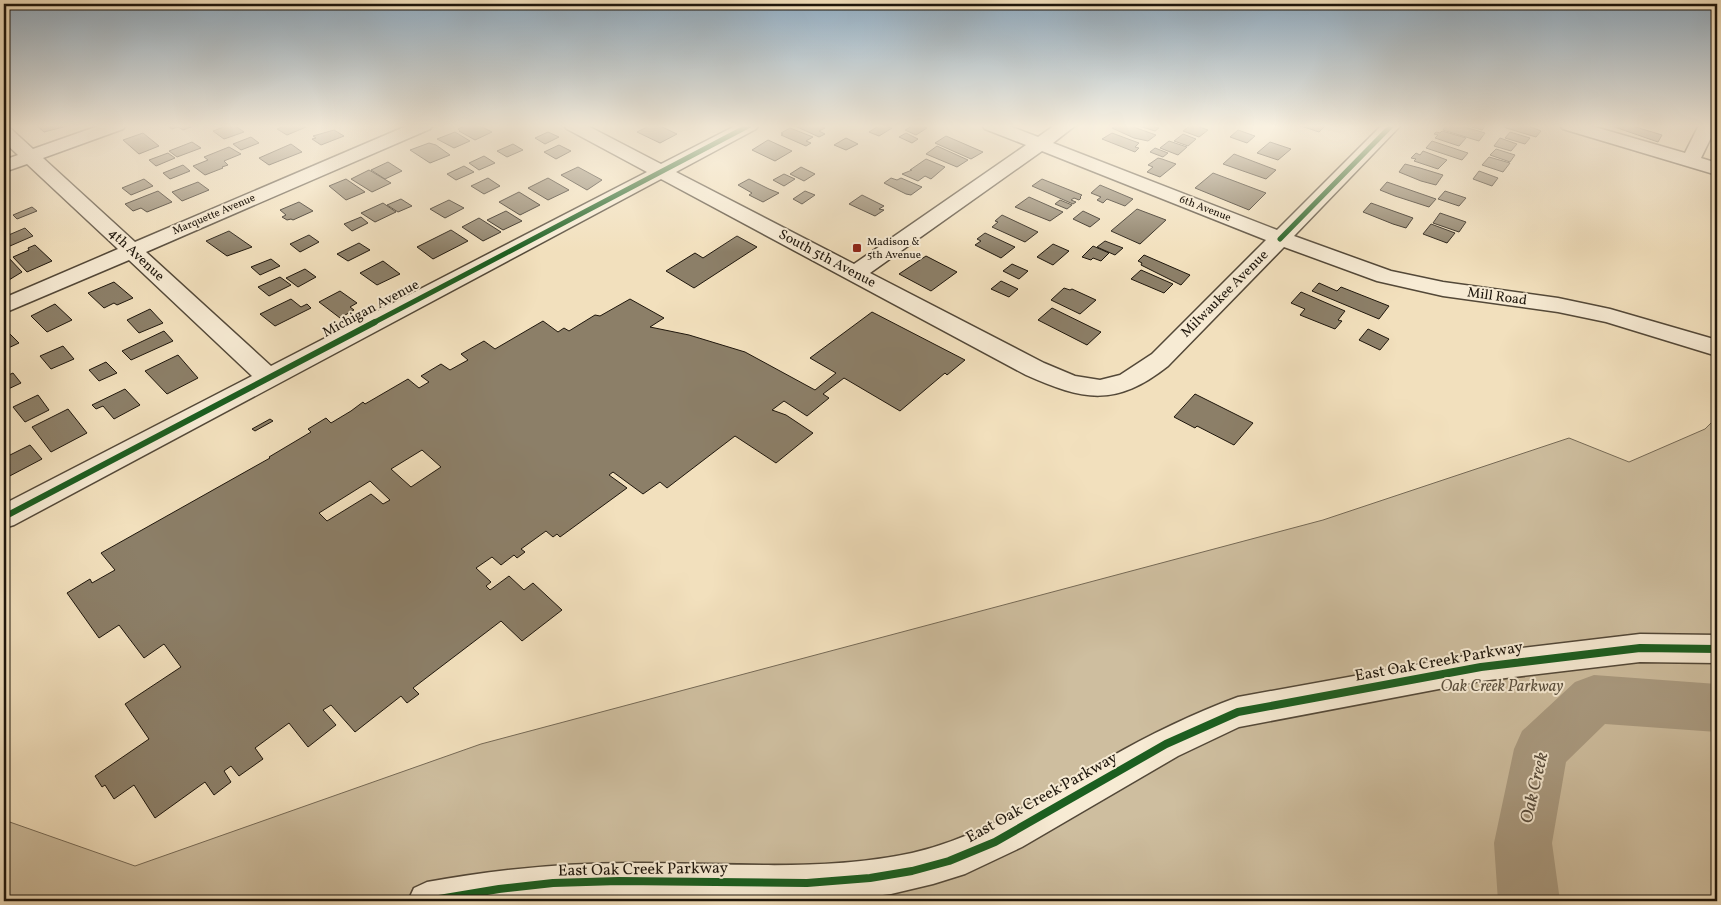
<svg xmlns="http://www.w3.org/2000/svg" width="1721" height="905" viewBox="0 0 1721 905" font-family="Vollkorn,serif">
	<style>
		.green { fill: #cebe9f; stroke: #766a56 }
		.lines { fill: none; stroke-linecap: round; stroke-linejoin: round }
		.river { fill: #aa9b81; fill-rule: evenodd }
		.building { fill: #8c7f68; stroke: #1e160c; fill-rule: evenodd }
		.minor-casing { stroke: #534838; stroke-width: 3 }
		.minor { fill: #f7ebd4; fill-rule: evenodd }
		.cycleway-far2-casing { stroke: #f7ebd4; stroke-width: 8 }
		.cycleway-far1-casing { stroke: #f7ebd4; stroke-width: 9 }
		.cycleway-casing { stroke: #f7ebd4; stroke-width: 11 }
		.cycleway-far2 { stroke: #1b5e20; stroke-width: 5 }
		.cycleway-far1 { stroke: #1b5e20; stroke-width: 6 }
		.cycleway { stroke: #1b5e20; stroke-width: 8 }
		.poi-dot { fill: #8f2418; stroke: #f7ebd4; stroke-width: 2 }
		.labels { text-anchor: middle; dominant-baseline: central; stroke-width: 4; stroke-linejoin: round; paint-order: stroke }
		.far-street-label { font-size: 11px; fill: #1e160c; stroke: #f7ebd4 }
		.far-poi-label { font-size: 11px; fill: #1e160c; stroke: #f7ebd4; text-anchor: start }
		.street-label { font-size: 14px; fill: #1e160c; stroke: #f7ebd4 }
		.near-street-label { font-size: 16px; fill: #1e160c; stroke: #f7ebd4 }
		.near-park-label { font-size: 16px; font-style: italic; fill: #5c513f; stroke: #f7ebd4 }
		.near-water-label { font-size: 18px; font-style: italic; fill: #564b3b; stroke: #f7ebd4 }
	</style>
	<rect width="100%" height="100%" fill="#f2e0bd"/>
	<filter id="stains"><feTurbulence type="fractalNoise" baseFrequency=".004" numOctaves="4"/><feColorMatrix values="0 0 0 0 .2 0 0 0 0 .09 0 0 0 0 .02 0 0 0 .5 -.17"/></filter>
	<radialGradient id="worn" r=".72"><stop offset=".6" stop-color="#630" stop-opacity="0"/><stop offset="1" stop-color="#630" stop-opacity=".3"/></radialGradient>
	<!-- green -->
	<path class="green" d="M1717 417V901H4V820L135 866 481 744 1323 520 1569 438 1629 462 1705 429Z"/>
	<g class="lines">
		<!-- river -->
		<path class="river" d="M1594 675 1717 684V732L1605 724 1566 762 1552 843 1560 901H1498L1494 843 1514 749 1522 731 1575 682Z"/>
	</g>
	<!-- building -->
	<path class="building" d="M36 125H66L67 126 44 132Z
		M166 125H196L183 130 178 127 172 129Z
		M229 125H234L244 132 224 139 213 131Z
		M286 125H303L306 127 287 135 277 129Z
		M467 125H478L492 132 475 140 459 131H460L458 129Z
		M651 125H658L677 134 660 143 637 132Z
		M793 125H819L825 128 819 131 825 134 819 137Z
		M880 125 892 128 879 136 869 132Z
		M914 125H919L927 128 916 135 905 130Z
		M1116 125H1128L1156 135 1148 141 1134 138 1112 128Z
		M1136 125H1157L1154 127 1159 128 1155 131Z
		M1191 125H1194L1208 130 1199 137 1183 131Z
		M1298 125H1326L1319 132Z
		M1443 125H1458L1485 133 1479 141 1443 130 1446 126Z
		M1465 125H1486L1482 130Z
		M1502 125H1526L1541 131 1536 137 1506 128Z
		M1609 125H1629L1662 135 1658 142Z
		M790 128 813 137 806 141 811 143 806 146 781 135 783 134 781 133Z
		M334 130 344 136 321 145 312 139 316 138 313 136Z
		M1238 130 1255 136 1247 143 1230 137Z
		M1442 131 1466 138 1459 146 1435 138 1438 135 1434 134 1436 132 1440 133Z
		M455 132 470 141 454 148 437 139Z
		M548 132 559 137 545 144 535 138Z
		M1510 132 1530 138 1525 144 1505 138Z
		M143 133 159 146 139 154 123 140Z
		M906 133 918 139 912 143 899 137Z
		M1112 133 1139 143 1135 147 1139 148 1135 152 1102 139Z
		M1183 134 1196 139 1188 146 1174 141Z
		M946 136 983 152 971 159 935 143Z
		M251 137 259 143 241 150 233 144Z
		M846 138 858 144 846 150 834 145Z
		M1500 138 1517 144 1511 151 1494 146Z
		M768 140 792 151 775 161 752 150Z
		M1169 141 1187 147 1178 155 1160 148Z
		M1432 141 1468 153 1462 160 1426 148Z
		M192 142 201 148 177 157 169 151Z
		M1270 142 1291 149 1278 160 1257 153Z
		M429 143 436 145 450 155 430 163 410 150Z
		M291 144 302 152 269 165 259 158Z
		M513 144 523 150 507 157 497 151Z
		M559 145 571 151 556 159 544 152Z
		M937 146 968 160 957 167 926 154Z
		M229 147 241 154 224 161 228 165 222 167 223 168 205 175 193 166 208 160 204 157Z
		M1155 148 1168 153 1163 157 1150 152Z
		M1496 149 1515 155 1510 162 1490 155Z
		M1423 151 1447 160 1438 169 1414 161 1416 159 1411 158 1416 153 1420 155Z
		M168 153 175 158 156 166 149 160Z
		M1234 154 1276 170 1266 179 1223 164Z
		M484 156 495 163 479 170 469 163Z
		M1489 157 1510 163 1503 172 1482 165Z
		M1158 158 1162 159 1176 164 1160 177 1147 172 1153 167 1148 165Z
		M926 159 945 167 931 179 925 176 918 181 902 174 912 170H910Z
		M388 162 402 171 385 179 371 170Z
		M1405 164 1420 168 1443 175 1436 185 1421 181 1399 172Z
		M183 165 190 171 170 179 163 173Z
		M464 166 474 172 456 180 447 174Z
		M578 167 602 180 587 190 561 175Z
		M801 167 815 174 804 181 790 174Z
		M369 170 391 183 372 192 351 179Z
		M1479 171 1498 178 1492 186 1473 179Z
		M1213 173 1266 193 1249 210 1195 188Z
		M784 174 795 179 784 186 773 180Z
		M488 178 500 186 484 194 471 186Z
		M548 178 569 190 548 200 528 188Z
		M891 178 897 180 901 178 922 187 911 195 906 194 884 183Z
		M144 179 153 186 131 195 122 188Z
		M346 179 365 192 346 200 329 186Z
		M749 179 769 189 779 193 763 202 749 195 752 193 738 185Z
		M1042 179 1082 195 1080 197 1081 198 1079 200 1074 198 1071 200 1076 202 1073 204 1032 186Z
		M198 182 209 190 182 201 172 192Z
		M1387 182 1436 199 1429 207 1395 196 1380 190Z
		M1100 185 1133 199 1125 206 1107 199 1103 203 1097 200 1101 197 1091 193Z
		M158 191 172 202 147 212 141 208 133 211 125 204Z
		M805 191 815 195 802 204 793 199Z
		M1445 191 1466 198 1459 206 1438 199Z
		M519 192 540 205 520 215 499 202Z
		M862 195 884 206 879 209 884 210 875 216 849 204Z
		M1029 197 1063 212 1050 221 1015 207Z
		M401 199 412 206 398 212 387 205Z
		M449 200 464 208 445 218 430 209Z
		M1060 200 1072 205 1067 209 1055 204Z
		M299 202 313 211 293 220 291 219 287 220 282 217 286 215 280 210Z
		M383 203 396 212 375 222 361 213Z
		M1371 203 1413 218 1406 228 1393 224 1363 212Z
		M32 207 37 211 17 219 13 215Z
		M1137 209 1166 220 1140 244 1111 231Z
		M506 211 522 221 503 230 487 220Z
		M1083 211 1100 219 1090 227 1073 219Z
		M1440 213 1466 222 1459 232 1433 223Z
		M1002 215 1038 232 1025 242 992 227 998 222 995 221Z
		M361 217 368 223 352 231 344 224Z
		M479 218 501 232 483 241 462 227Z
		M1431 224 1455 233 1447 243 1423 234Z
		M25 228 33 236 10 246 4 239V237Z
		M451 230 468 241 433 259 417 247Z
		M229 231 252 247 227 256 206 241Z
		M985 233 1015 247 1001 258 975 245 981 241 977 239Z
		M309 235 319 242 300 252 290 244Z
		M737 236 757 247 694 288 666 271 695 253 703 258Z
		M1105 241 1123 248 1115 255 1097 247Z
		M359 243 370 250 348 261 337 254Z
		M1053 244 1069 251 1053 265 1037 257Z
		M35 245 52 261 27 272 13 257 29 250 28 248Z
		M1093 246 1109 253 1101 261 1093 258 1091 260 1082 257Z
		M1144 255 1190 275 1181 285 1141 265 1142 263 1138 261Z
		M926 256 957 272 931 291 899 274Z
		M8 257 22 272 4 283V259Z
		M271 259 280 266 260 275 251 267Z
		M383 261 400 274 377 285 360 273Z
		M1012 264 1028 271 1019 279 1003 271Z
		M305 269 316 277 298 287 286 278Z
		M1141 270 1173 284 1164 293 1131 279Z
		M280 277 291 285 269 296 258 287Z
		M1001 281 1018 289 1009 297 991 289Z
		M114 282 133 298 117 305 114 303 104 308 88 293Z
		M1319 283 1337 291 1341 287 1389 306 1379 319 1312 291Z
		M1064 288 1070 290 1072 289 1096 300 1080 314 1051 300Z
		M340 291 357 303 350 307 354 310 340 318 319 302Z
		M1301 292 1345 311 1338 320 1342 321 1335 329 1300 315 1305 309 1291 303Z
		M291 299 301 307 307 304 311 308 275 326 260 314Z
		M630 299 664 318 650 327 689 335 745 352 815 390 836 373 810 358 872 312 965 360 947 375 945 373 900 411 844 378 823 394 829 398 807 416 784 401 772 410 786 415 813 433 776 463 735 436 667 488 660 482 643 494 613 472 609 475 627 488 560 537 557 534 553 537 546 531 521 549 525 552 517 558 514 555 501 565 492 557 476 568 491 582 486 586 490 590 509 576 524 590 533 583 562 610 522 641 501 621 413 688 419 694 407 703 401 696 355 732 331 705 323 710 336 725 308 747 289 723 255 748 263 759 239 776 231 766 224 771 231 782 214 795 205 782 155 818 134 785 114 799 105 785 102 787 95 776 149 739 125 704 181 667 164 644 144 658 119 625 99 638 67 593 90 579 92 583 115 570 101 553 270 458 269 457 311 432 308 429 326 418 331 423 351 411 363 402 365 404 408 379 419 388 429 382 421 376 441 364 450 370 468 360 461 354 484 341 495 349 543 321 558 332 564 328 569 331 595 315 600 316ZM422 450 441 467 411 487 391 469ZM370 481 390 500 383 504 371 494 327 521 319 513Z
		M55 304 72 320 47 332 31 316Z
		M1052 308 1101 332 1087 345 1038 320Z
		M150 309 163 323 139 333 127 320Z
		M1368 329 1389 339 1380 350 1359 340Z
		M7 331 19 343 4 350V332Z
		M164 331 173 341 131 360 122 351Z
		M63 346 74 359 51 369 40 356Z
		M178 355 198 378 167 394 145 371Z
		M106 362 117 373 99 381 89 370Z
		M13 373 21 383 4 391V377Z
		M125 389 140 405 114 419 103 406 96 409 92 405Z
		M1195 394 1253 423 1234 445 1197 426 1195 428 1174 417Z
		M38 395 49 410 25 422 13 407Z
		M68 409 87 433 51 452 32 427Z
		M270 419 273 421 255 431 252 429Z
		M30 445 42 459 4 479V458Z"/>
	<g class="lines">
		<!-- minor casing -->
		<g class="minor-casing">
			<path id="minor" d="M101 125H126L123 129 43 158 135 242 409 125H433L430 129 146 252 271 366 647 172 567 129 564 125H586L661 164 737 125H759L756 129 676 172 854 264 1026 145 985 129 982 125H1007L1038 137 1055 125H1076L1053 143 1277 230 1382 125H1401L1294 236 1391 271 1443 282 1558 298 1610 309 1717 340V356L1606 322 1558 312 1443 296 1377 281 1284 247 1168 366C1116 407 1084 401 1026 375L661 179 14 525 4 528V504L252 376 129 260 4 313V298L118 249 27 164 4 172V160L18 155 4 142V127L10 128 33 149ZM1042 151 1266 240 1152 354 1120 375 1100 380 1075 376 1044 363 870 273Z
				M1560 125H1588L1685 153 1699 125H1717L1701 158 1717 163V175L1563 129Z
				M1640 634 1717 635V663L1640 662 1481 681 1239 727 1178 756 1022 847 965 874 933 884 891 894 849 899 807 901H408L414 888 427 882C499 869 570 862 643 863 732 863 824 872 912 853 983 837 1044 795 1107 759 1149 735 1192 714 1238 697L1481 653Z"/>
		</g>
		<!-- minor -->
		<use href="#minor" class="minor"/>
		<!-- cycleway-far2 casing -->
		<g class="cycleway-far2-casing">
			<path id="cycleway-far2" d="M1280 239 1392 125
				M373 323 750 125"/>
		</g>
		<!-- cycleway-far1 casing -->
		<g class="cycleway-far1-casing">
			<path id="cycleway-far1" d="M4 517 375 322"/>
		</g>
		<!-- cycleway casing -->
		<g class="cycleway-casing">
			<path id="cycleway" d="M427 901 499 889 553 883 619 881 807 883 870 878 912 871 949 861 995 842 1166 744 1238 712 1481 667 1640 648 1717 649"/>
		</g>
		<!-- cycleway-far2 -->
		<use href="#cycleway-far2" class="cycleway-far2"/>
		<!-- cycleway-far1 -->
		<use href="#cycleway-far1" class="cycleway-far1"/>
		<!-- cycleway -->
		<use href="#cycleway" class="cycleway"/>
	</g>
	<!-- sky -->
	<linearGradient id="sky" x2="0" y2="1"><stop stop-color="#8faabf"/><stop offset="0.5" stop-color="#f9f1e1"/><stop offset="1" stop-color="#f9f1e1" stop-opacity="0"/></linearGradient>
	<rect width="1721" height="252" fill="url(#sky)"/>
	<!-- markers -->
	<rect class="poi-dot" x="852" y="243" width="10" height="10" rx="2.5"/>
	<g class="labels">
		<!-- far-street labels -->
		<g class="far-street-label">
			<text transform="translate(1205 209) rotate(21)">6th Avenue</text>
			<text transform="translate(214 215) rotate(-23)">Marquette Avenue</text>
		</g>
		<!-- far-poi labels -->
		<g class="far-poi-label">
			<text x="867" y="242">Madison &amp;<tspan x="867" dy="13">5th Avenue</tspan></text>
		</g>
		<!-- street labels -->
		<g class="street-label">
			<text transform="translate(136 255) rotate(43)">4th Avenue</text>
			<text transform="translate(827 259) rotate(28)">South 5th Avenue</text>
			<text transform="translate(1225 294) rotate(-45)">Milwaukee Avenue</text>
			<text transform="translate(1497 297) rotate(8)">Mill Road</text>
			<text transform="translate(371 309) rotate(-28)">Michigan Avenue</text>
		</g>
		<!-- near-street labels -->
		<g class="near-street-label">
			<text transform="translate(1439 662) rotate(-10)">East Oak Creek Parkway</text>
			<text transform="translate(1042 798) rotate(-29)">East Oak Creek Parkway</text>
			<text transform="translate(643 870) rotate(-1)">East Oak Creek Parkway</text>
		</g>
		<!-- near-park labels -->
		<g class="near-park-label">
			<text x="1502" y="687">Oak Creek Parkway</text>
		</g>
		<!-- near-water labels -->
		<g class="near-water-label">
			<text transform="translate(1535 788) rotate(-77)">Oak Creek</text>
		</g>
	</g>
	<!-- margin -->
	<rect width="1721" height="905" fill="none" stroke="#f2e0bd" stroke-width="20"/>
	<rect x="5" y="5" width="1711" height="895" fill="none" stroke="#1e160c" stroke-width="2.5"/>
	<rect x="10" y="10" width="1701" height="885" fill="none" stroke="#1e160c"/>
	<rect width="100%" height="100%" filter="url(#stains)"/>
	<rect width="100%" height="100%" fill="url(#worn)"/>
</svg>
